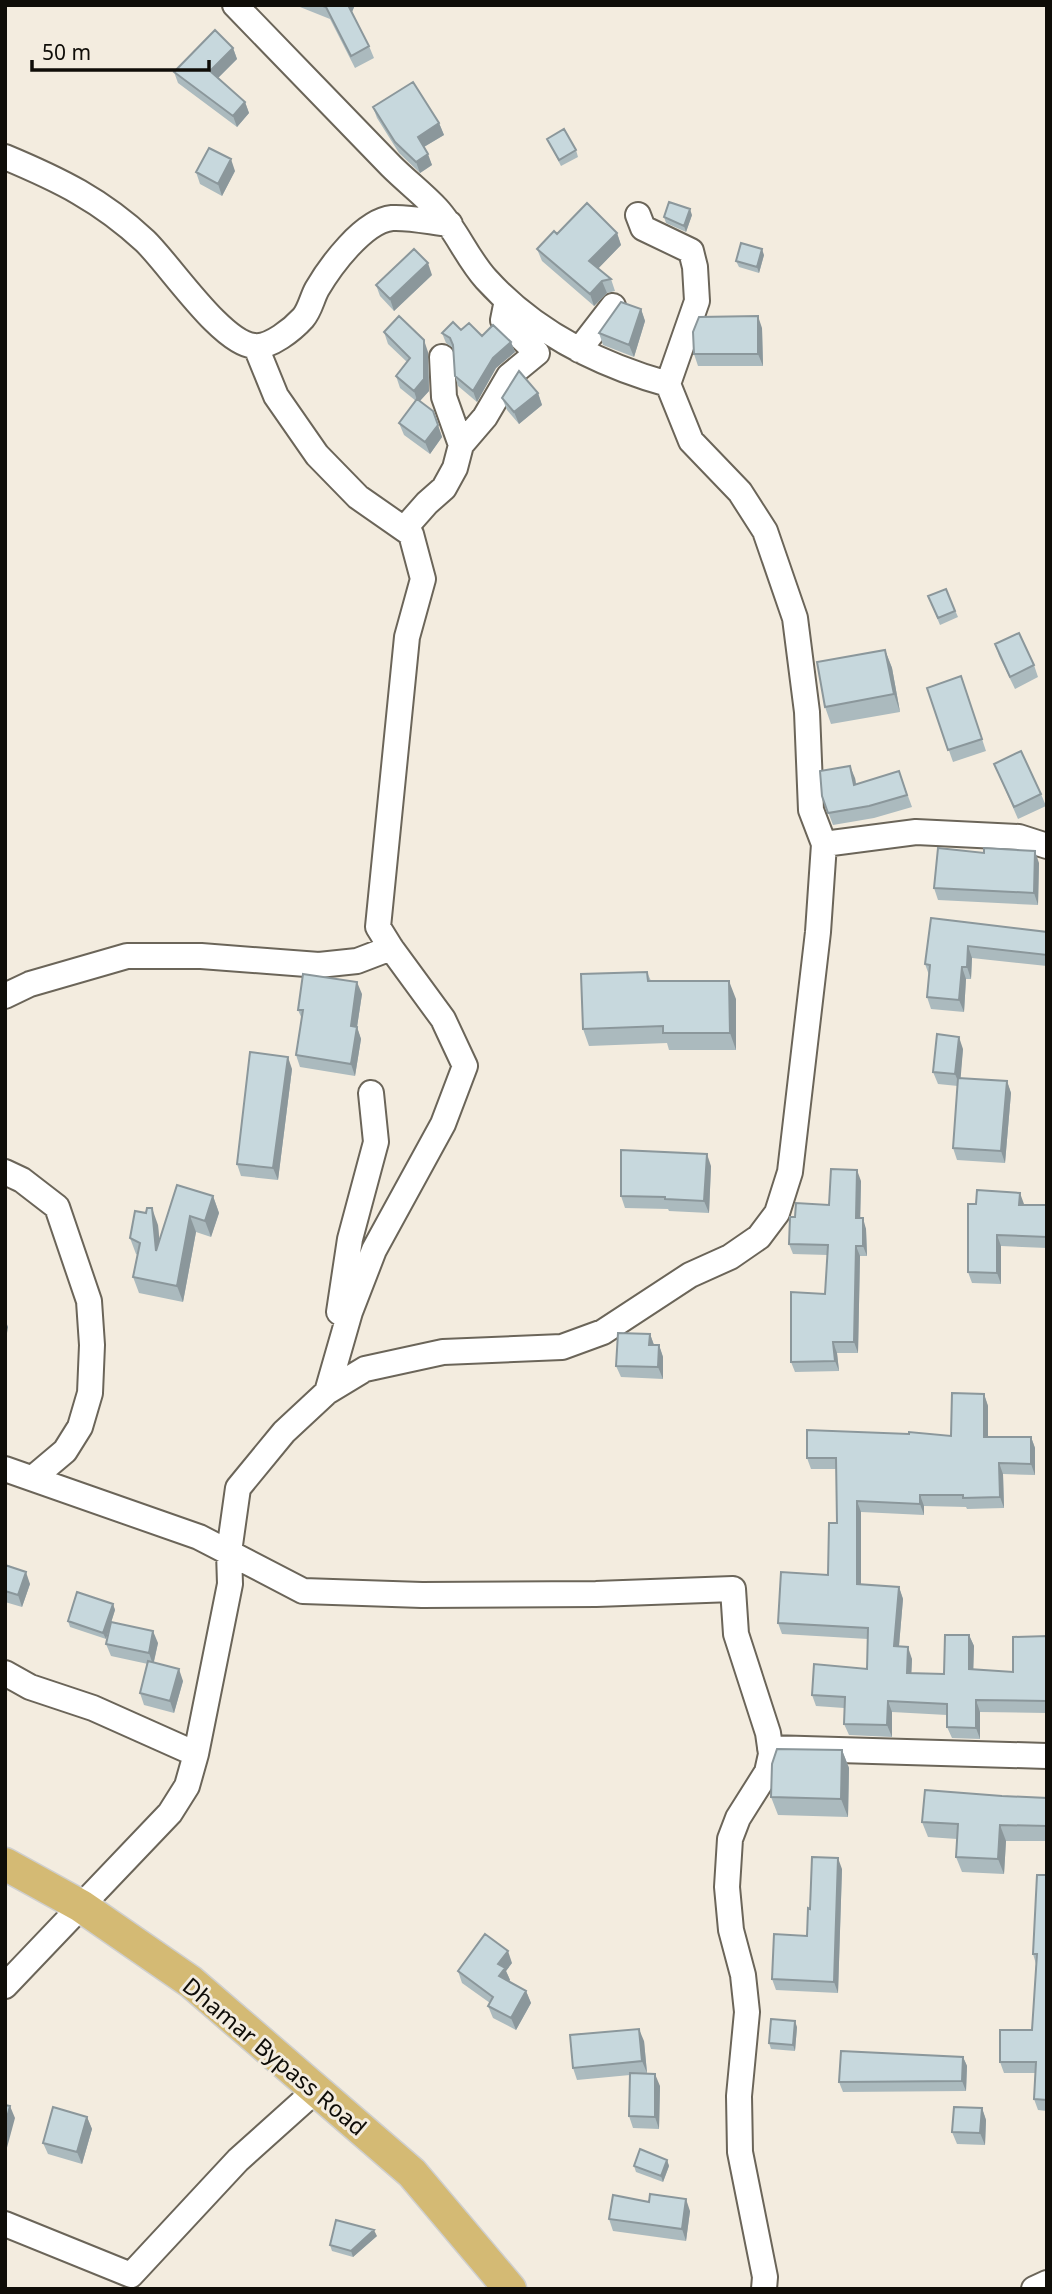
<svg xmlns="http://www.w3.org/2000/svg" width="1052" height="2294" viewBox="0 0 1052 2294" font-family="'Noto Sans',sans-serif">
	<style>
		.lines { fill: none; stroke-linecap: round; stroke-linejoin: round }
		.minor-casing { stroke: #6b6559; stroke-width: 28 }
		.major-casing { stroke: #cfcfce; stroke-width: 35 }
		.minor { stroke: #fff; stroke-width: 24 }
		.major { stroke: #d4ba74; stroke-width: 32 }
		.wall { fill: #abbabe }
		.shaded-wall { fill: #8b979b }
		.building { fill: #c7d8dd; stroke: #8b979b; stroke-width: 2 }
		.labels { text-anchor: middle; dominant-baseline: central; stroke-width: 6; stroke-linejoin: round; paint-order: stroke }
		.street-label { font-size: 23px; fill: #0f0d08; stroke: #f3ecdf }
	</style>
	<rect width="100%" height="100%" fill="#f3ecdf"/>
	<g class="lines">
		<!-- minor casing -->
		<g class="minor-casing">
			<path id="minor" d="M235 5C287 59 339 112 391 166 406 181 423 194 437 209 457 231 467 258 486 279 534 332 600 365 668 384
				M5 157C60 180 101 200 145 241 170 265 221 343 254 346 270 348 293 329 303 318 310 310 312 298 317 289 330 267 363 221 392 218 410 217 431 222 450 224
				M256 347 276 396 317 455 358 497 411 534 423 579 407 637 378 927 391 948 443 1019 465 1066 443 1124 374 1250 350 1312 327 1392
				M579 350 613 306
				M461 445 485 417 509 376 537 353 503 320 507 300
				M404 529 427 503 444 488 455 468 461 445 444 397 442 357
				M824 844 916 832 1019 837 1047 846
				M5 996 30 984 127 956H201L319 965 357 961 391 948
				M5 1172 22 1180 57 1207 89 1301 92 1345 90 1393 80 1427 65 1451 33 1478
				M339 1312 350 1239 376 1142 371 1093
				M5 1469 199 1537 303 1591 422 1595 596 1594 733 1589 736 1634 768 1733 771 1754 767 1772 738 1818 730 1839 727 1887 731 1930 743 1975 747 2012 739 2096 740 2152 765 2277 764 2289
				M5 1673 30 1687 93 1708 196 1754
				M770 1748 1047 1756
				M5 1986 170 1813 187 1786 196 1754 230 1584 229 1552 238 1488 284 1432 327 1392 365 1369 443 1352 562 1347 603 1332 690 1275 730 1257 759 1237 777 1213 790 1172 818 932 824 844 811 810 807 712 795 618 765 531 740 492 691 441 668 384 697 301 695 267 691 251 643 228 638 215
				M5 2224 131 2275 238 2160 316 2090
				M1034 2289 1047 2283"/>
		</g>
		<!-- major casing -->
		<g class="major-casing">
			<path id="major" d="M5 1864 81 1906 191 1982 412 2173 510 2289"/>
		</g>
		<!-- minor -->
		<use href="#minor" class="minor"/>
		<!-- major -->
		<use href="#major" class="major"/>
	</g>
	<!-- wall -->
	<path class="wall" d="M295 5H355L352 12 369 46 374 58 355 68 330 19Z
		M233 48 237 59 218 78 245 102 249 113 237 127 178 83 174 72Z
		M373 107 439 123 444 135 424 147 432 165 420 173 399 153 377 118Z
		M547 139 576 150 578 157 561 166Z
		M235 171 222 196 200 184 196 172Z
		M692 215 686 232 666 223 664 217Z
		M617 233 621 245 598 268 611 279 615 291 607 293 594 306 542 261 537 249 557 234Z
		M764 255 759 273 739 267 736 261Z
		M432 275 394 311 380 296 376 285Z
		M641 309 645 321 634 357 603 345 599 333Z
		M762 328 763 366H698L694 354Z
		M461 330 482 336 511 342 515 352 496 368 477 402 458 386 455 376 453 348 446 343 442 333Z
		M384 332 428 352 429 391 420 401 433 411 442 437 430 454 404 435 399 423 416 401 400 388 396 376 407 362 388 344Z
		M538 393 542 405 519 424 507 410 502 398Z
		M946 589 958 617 940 625 928 596Z
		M995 644 1034 665 1038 677 1015 689 999 656Z
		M885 650 892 668 900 712 831 724 825 707Z
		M961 676 986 751 953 762 927 688Z
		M994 764 1041 794 1046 806 1018 819Z
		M899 771 912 807 874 818 833 825 822 796 855 778 856 784Z
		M984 853 1039 863 1038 905 938 900 934 888Z
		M931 918 1047 932V966L972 958 971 979H966L964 1012 931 1009 927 997 929 975 925 964Z
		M647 972 651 981 736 999V1050H669L667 1043 589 1046 583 1029Z
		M362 994 357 1027 361 1039 355 1076 300 1067 296 1055 302 1019 298 1010Z
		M963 1049 960 1078 1007 1081 1011 1093 1005 1163 957 1160 953 1148 958 1086 938 1084 933 1072Z
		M292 1069 278 1180 241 1176 237 1164Z
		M711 1166 709 1213 669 1211 668 1209 625 1208 621 1196Z
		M861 1181 860 1218 866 1229 867 1256H860L858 1353H837L839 1371 795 1372 791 1362 825 1294 828 1255 793 1254 789 1244 795 1217 829 1205Z
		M213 1196 219 1213 211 1237 196 1232 183 1302 139 1293 133 1277 138 1255 136 1254 130 1238 158 1225 159 1241Z
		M976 1204 1047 1205V1248L1001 1246V1284L972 1283 968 1272Z
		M650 1334 654 1345H659L663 1357V1379L621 1377 616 1366Z
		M984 1394 988 1406V1437H1031L1035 1448V1475L1003 1474 1004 1508 967 1509 966 1507 924 1506V1515L861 1512V1584L899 1587 903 1599 899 1646 912 1659 911 1673 944 1674 969 1635 974 1646 973 1670 1013 1672 1047 1636V1713L980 1712V1739L952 1738 947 1727V1715L892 1712V1737L849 1735 844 1724V1708L816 1706 812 1695 867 1669 868 1639 782 1634 778 1623 828 1575 837 1523 836 1469H811L807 1458 951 1436Z
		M5 1565 30 1584 22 1607 5 1602Z
		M113 1604 115 1610 111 1622 158 1643 154 1662 183 1681 174 1713 144 1705 140 1693 148 1664 111 1656 106 1644 110 1624 106 1639 70 1627 68 1621Z
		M842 1750 849 1768 848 1817 778 1815 771 1797Z
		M1002 1796 1047 1798V1841H1006L1004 1874 962 1872 956 1857 957 1839 928 1837 922 1822Z
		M842 1869 838 1993 776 1990 772 1979 807 1936 810 1909Z
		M1047 1875V2111L1038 2110 1034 2099 1035 2073H1004L1000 2062 1032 2030 1036 1964 1033 1954Z
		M512 1963 506 1971 510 1980 509 1981 526 1991 531 2003 516 2030 493 2018 488 2006 490 2003 462 1983 458 1971Z
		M797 2027 795 2051 771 2049 769 2043Z
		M644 2041 647 2073 639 2074 660 2086 659 2129 633 2128 629 2116 630 2075 577 2080 573 2068Z
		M963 2057 967 2066 966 2091 843 2092 839 2082Z
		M982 2108 986 2120 985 2145 957 2144 952 2132Z
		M87 2117 92 2129 82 2164 48 2154 43 2143Z
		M667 2160 669 2166 663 2182 636 2172 634 2166Z
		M690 2211 686 2241 613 2231 609 2219Z
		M377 2236 353 2257 332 2251 330 2245Z"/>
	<!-- shaded-wall -->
	<path class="shaded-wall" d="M348 5H355L351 14Z
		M233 48 237 59 214 82 210 71Z
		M245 102 249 113 237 127 233 116Z
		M439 123 444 135 422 148 418 137Z
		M428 154 432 165 420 173 416 162Z
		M231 159 235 171 222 196 218 184Z
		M690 209 692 215 686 232 684 226Z
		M617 233 621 245 594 273 589 261Z
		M762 249 764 255 759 273 757 267Z
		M428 263 432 275 394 311 390 299Z
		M602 281 607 293 594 306 590 294Z
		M641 309 645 321 634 357 629 345Z
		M758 316 762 328 763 366 758 354Z
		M424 340 428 352 429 391 418 403 414 391Z
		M511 342 515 352 496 368 477 402 473 391 493 358Z
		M538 393 542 405 519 424 514 412Z
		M438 425 442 437 430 454 425 442Z
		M885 650 892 668 900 712 894 694Z
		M850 766 855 778 858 797 854 785Z
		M1035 851 1039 863 1038 905 1034 893Z
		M968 946 972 958 971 979 967 967Z
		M962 967 966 979 964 1012 959 1000Z
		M729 981 736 999V1050L730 1033Z
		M357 982 362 994 357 1027 361 1039 355 1076 351 1064V1026Z
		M959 1037 963 1049 960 1086 955 1074Z
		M288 1057 292 1069 278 1180 273 1168Z
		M1007 1081 1011 1093 1005 1163 1001 1151Z
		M707 1154 711 1166 709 1213 704 1201Z
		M857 1170 861 1181 860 1229 856 1218Z
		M1020 1193 1024 1204V1216L1019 1205Z
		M213 1196 219 1213 211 1237 205 1221Z
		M152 1208 158 1225 162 1267 156 1251Z
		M190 1216 196 1232 183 1302 177 1286Z
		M863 1218 866 1229 867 1256 863 1246Z
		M997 1235 1001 1246V1284L997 1273Z
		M856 1246 860 1256 858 1353 854 1342Z
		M5 1319 8 1327 5 1345Z
		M650 1334 654 1345H649Z
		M833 1342 837 1353 839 1371 835 1361Z
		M659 1345 663 1357V1379L658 1367Z
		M984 1394 988 1406V1448L984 1437Z
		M1031 1437 1035 1448V1475L1031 1464Z
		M999 1463 1003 1474 1004 1508 1000 1497Z
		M920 1495 924 1506V1515L920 1504Z
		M857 1501 861 1512V1595L857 1584Z
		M26 1572 30 1584 22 1607 18 1595Z
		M899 1587 903 1599 898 1657 894 1646Z
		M113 1604 115 1610 106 1639 103 1633Z
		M153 1631 158 1643 153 1665 149 1653Z
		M969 1635 974 1646 973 1681 969 1669Z
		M908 1647 912 1659 911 1684 907 1673Z
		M179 1669 183 1681 174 1713 170 1701Z
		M976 1700 980 1712V1739L976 1728Z
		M888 1701 892 1712V1737L887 1725Z
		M842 1750 849 1768 848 1817 841 1799Z
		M1000 1825 1006 1841 1004 1874 998 1859Z
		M838 1858 842 1869 838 1993 834 1982Z
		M508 1951 512 1963 506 1971 510 1980 503 1988 499 1976 498 1964Z
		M526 1991 531 2003 516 2030 511 2018Z
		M795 2021 797 2027 795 2051 793 2045Z
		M639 2029 644 2041 647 2073 642 2061Z
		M963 2057 967 2066 966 2091 962 2081Z
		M655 2074 660 2086 659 2129 655 2117Z
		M10 2106 15 2118 5 2155V2126Z
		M982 2108 986 2120 985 2145 980 2133Z
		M87 2117 92 2129 82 2164 77 2152Z
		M667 2160 669 2166 663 2182 661 2176Z
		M686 2199 690 2211 686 2241 682 2229Z
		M374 2230 377 2236 353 2257 351 2251Z"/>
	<!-- building -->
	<path class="building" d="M320 5H348L369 46 351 56 326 7Z
		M215 30 233 48 210 71 245 102 233 116 174 72Z
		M413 82 439 123 418 137 428 154 416 162 395 142 373 107Z
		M564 129 576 150 559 160 547 139Z
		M209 148 231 159 218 184 196 172Z
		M669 202 690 209 684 226 664 217Z
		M587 203 617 233 589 261 611 279 602 281 590 294 537 249 554 231 557 234Z
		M741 243 762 249 757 267 736 261Z
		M414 249 428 263 390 299 376 285Z
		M621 302 641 309 629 345 599 333Z
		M399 316 424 340V379L414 391 396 376 410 358 384 332Z
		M758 316V354H694L693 332 699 317Z
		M453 322 461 330 469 323 482 336 493 325 511 342 493 358 473 391 455 376 453 345 450 338 442 333Z
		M519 371 538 393 514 412 502 398Z
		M417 399 433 411 438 425 425 442 399 423Z
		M946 589 955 611 938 618 928 596Z
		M1019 633 1034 665 1010 677 995 644Z
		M885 650 894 694 825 707 817 662Z
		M961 676 982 739 948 750 927 688Z
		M1021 751 1041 794 1014 807 994 764Z
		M850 766 854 785 899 771 907 795 869 806 828 813 822 796 820 771Z
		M938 848 984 853V848L1035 851 1034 893 934 888Z
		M931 918 1047 932V955L968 946 967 967H962L959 1000 927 997 930 965 925 964Z
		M647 972 648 981H729L730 1033H663V1026L583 1029 581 974Z
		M303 974 357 982 351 1026 357 1027 351 1064 296 1055 303 1010H298Z
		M937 1034 959 1037 955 1074 933 1072Z
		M250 1052 288 1057 273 1168 237 1164Z
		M958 1078 1007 1081 1001 1151 953 1148Z
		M621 1150 707 1154 704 1201 665 1199V1197L621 1196Z
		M831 1169 857 1170 856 1218H863V1246H856L854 1342H833L835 1361 791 1362V1292L825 1294 828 1245 789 1244 790 1217H795L796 1203 829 1205Z
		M177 1185 213 1196 205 1221 190 1216 177 1286 133 1277 140 1243 130 1238 135 1211 146 1213 147 1208H152L156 1251Z
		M977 1190 1020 1193 1019 1205H1047V1237L997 1235V1273L968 1272V1204H976Z
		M618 1333 650 1334 649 1345H659L658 1367 616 1366Z
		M952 1393 984 1394V1437H1031V1464L999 1463 1000 1497 963 1498V1495H920V1504L857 1501V1584L899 1587 894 1646 908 1647 907 1673 944 1674 945 1635H969V1669L1013 1672V1637L1047 1636V1701L976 1700V1728L947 1727V1704L888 1701 887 1725 844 1724 845 1697 812 1695 814 1664 867 1669 868 1628 778 1623 781 1572 828 1575 829 1523H837L836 1458H807V1430L909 1434V1432L951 1436Z
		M5 1565 26 1572 18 1595 5 1591Z
		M77 1592 113 1604 103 1633 68 1621Z
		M111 1622 153 1631 149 1653 106 1644Z
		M148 1661 179 1669 170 1701 140 1693Z
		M777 1749 842 1750 841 1799 771 1797 772 1764Z
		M925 1790 1002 1796 1047 1798V1826L1000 1825 998 1859 956 1857 958 1824 922 1822Z
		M812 1857 838 1858 834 1982 772 1979 774 1934 807 1936 808 1908 810 1909Z
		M1037 1875H1047V2100L1034 2099 1036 2062H1000V2030H1032L1037 1954H1033Z
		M485 1934 508 1951 498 1964 505 1968 499 1976 526 1991 511 2018 488 2006 493 1997 458 1971Z
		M771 2019 795 2021 793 2045 769 2043Z
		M639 2029 642 2061 573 2068 570 2035Z
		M841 2051 963 2057 962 2081 839 2082Z
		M630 2073 655 2074V2117L629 2116Z
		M5 2105 10 2106 5 2126Z
		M53 2107 87 2117 77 2152 43 2143Z
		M954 2107 982 2108 980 2133 952 2132Z
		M640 2149 667 2160 661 2176 634 2166Z
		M650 2194 686 2199 682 2229 609 2219 613 2195 649 2202Z
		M336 2220 374 2230 351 2251 330 2245Z"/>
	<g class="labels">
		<!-- street labels -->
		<g class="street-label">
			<text transform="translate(275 2056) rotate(40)">Dhamar Bypass Road</text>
		</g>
	</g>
	<!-- border -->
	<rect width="1052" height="2294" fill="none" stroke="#0f0d08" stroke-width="14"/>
	<!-- scale -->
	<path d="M32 60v10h177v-10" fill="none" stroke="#0f0d08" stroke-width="3.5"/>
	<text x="42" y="60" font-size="21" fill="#0f0d08" stroke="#f3ecdf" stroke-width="5" paint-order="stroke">50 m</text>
</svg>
